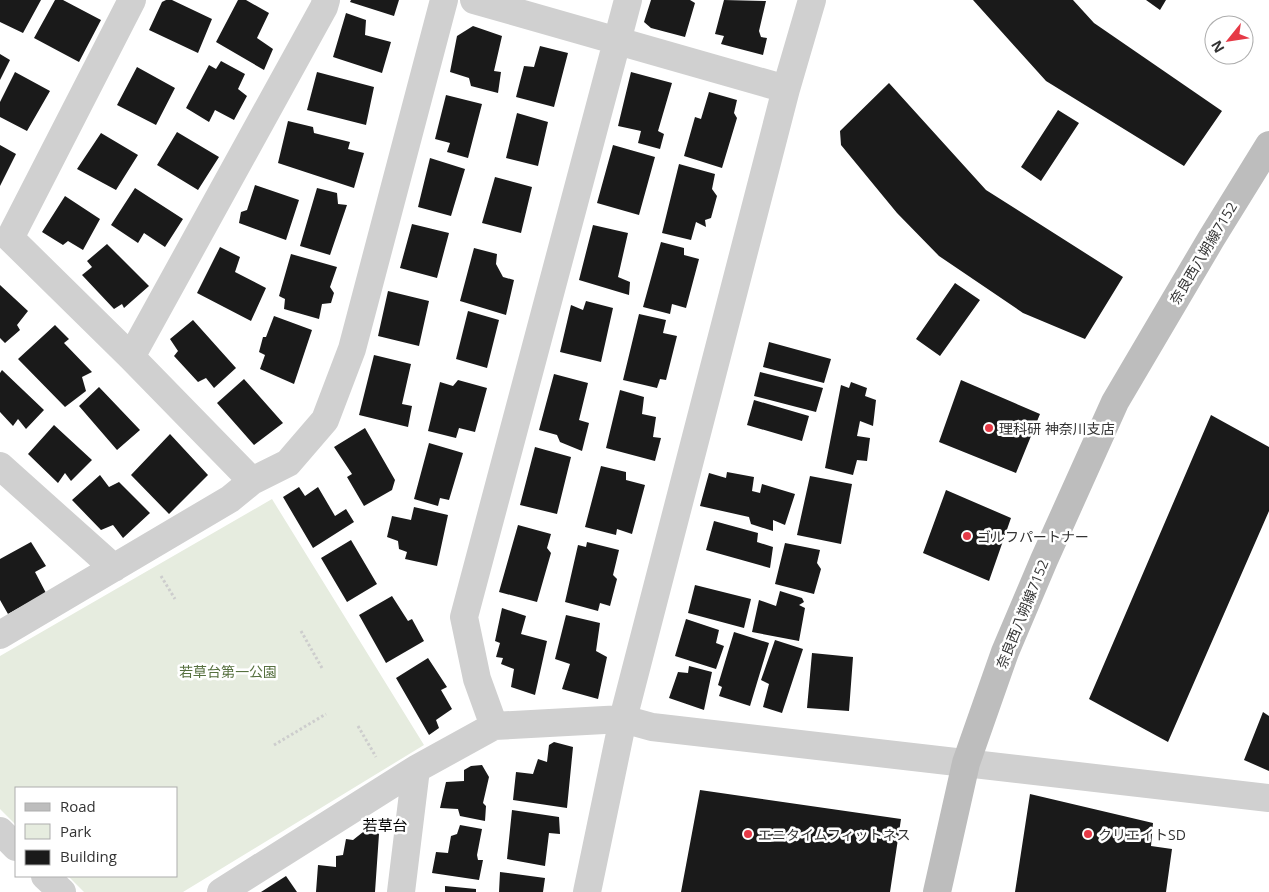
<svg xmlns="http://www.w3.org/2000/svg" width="1269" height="892" viewBox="0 0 1269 892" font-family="'Open Sans','Noto Sans JP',sans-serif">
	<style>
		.green { fill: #e6ecdf }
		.building { fill: #1a1a1a }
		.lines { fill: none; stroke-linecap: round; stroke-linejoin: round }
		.path { stroke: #cdcdcd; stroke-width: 3; stroke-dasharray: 2.5 2.5; stroke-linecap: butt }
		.street { stroke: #d0d0d0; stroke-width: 28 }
		.secondary { stroke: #bdbdbd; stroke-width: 28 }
		.poi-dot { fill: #e63946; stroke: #fff; stroke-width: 2 }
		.labels { text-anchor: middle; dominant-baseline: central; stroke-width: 5; stroke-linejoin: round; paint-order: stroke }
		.street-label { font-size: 14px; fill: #333; stroke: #fff }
		.poi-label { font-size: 14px; fill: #333; stroke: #fff; text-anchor: start }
		.park-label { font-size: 14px; fill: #56703f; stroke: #fff }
		.neighbourhood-label { font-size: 15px; fill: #000; stroke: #fff }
	</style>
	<rect width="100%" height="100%" fill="#fff"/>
	<!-- green -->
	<path class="green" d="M272 499 424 745 183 892H84L68 876H176V788H16V825L0 809V656Z"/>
	<!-- building -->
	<path class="building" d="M0 0H41L23 33 0 22Z
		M55 0H63L101 20 79 62 34 38Z
		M166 0H172L212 19 198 53 149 30 162 2Z
		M238 0H246L269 13 257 38 273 49 264 70 216 42Z
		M351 0H399L394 16 350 2Z
		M651 0H690L695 3 685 37 651 28 644 22Z
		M724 0 766 1 759 31 761 37 767 38 763 55 721 44 724 36 715 34Z
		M973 0H1073L1094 23 1222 111 1184 166 1046 81Z
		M1146 0H1166L1160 10Z
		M346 13 366 20 365 35 391 42 382 73 333 57Z
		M473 26 502 36 494 71 501 72 498 93 471 86 469 78 450 72 457 36Z
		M540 46 568 53 554 107 516 97 524 66 534 67Z
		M0 54 10 60 0 80Z
		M221 61 245 74 238 89 247 96 234 120 215 110 209 122 186 108 209 65 216 69Z
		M137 67 175 88 156 125 117 105Z
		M15 72 50 91 27 131 0 117V102Z
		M317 72 374 87 366 125 307 110Z
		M631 72 672 83 658 131 664 134 660 149 638 143 641 131 618 126Z
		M889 83 986 190 1123 277 1085 339 1023 313 939 256 897 213 841 145 840 131Z
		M709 92 737 100 734 113 737 118 722 168 684 156 695 117 701 119Z
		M446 95 482 104 468 158 447 152 450 143 435 139Z
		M1058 110 1079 123 1041 181 1021 167Z
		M517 113 548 122 538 166 506 158Z
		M288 121 313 127 314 133 350 142 348 149 364 153 354 188 278 163Z
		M177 132 219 157 198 190 157 165Z
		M101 133 138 155 116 190 77 169Z
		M0 145 16 154 0 186Z
		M613 145 655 157 639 215 597 203Z
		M430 158 465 169 451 216 418 207Z
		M679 164 715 174 712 189 717 196 711 218 705 220 706 227 696 222 691 240 662 233Z
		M495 177 532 187 521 233 482 223Z
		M255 185 299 200 286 240 239 223 241 212 247 210Z
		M135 188 183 219 165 247 144 233 138 243 111 225Z
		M317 188 337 193 338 204 347 205 330 255 300 246Z
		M65 196 100 219 83 250 68 241 63 245 42 232Z
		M412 224 449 233 437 278 400 268Z
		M593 225 628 233 618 277 630 282 629 295 579 280Z
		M661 242 684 248V255L699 259 686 308 672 304 670 314 643 307Z
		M107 244 149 286 124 308 122 304 114 309 82 275 92 267 87 261Z
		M220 247 240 257 235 272 266 288 251 321 197 293Z
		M474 248 497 254 496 264 503 277 514 280 506 315 460 301Z
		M291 254 337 267 330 287 334 293 331 303 322 304 319 319 284 309 285 299 279 296Z
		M955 283 980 300 940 356 916 339Z
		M0 285 28 311 17 325 20 330 5 343 0 338Z
		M388 291 429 301 419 346 378 336Z
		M586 301 613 308 601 362 560 352 571 305 583 310Z
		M468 311 499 320 487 368 456 359Z
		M639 314 666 320 663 333 677 336 666 380 660 379 657 388 623 380Z
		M274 316 312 330 294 384 260 369 265 355 259 352 263 337H266Z
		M193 320 236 368 214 388 206 378 198 382 174 356 178 351 170 339Z
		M55 325 69 339 64 343 92 372 82 377 86 391 65 407 18 359Z
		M769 342 831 359 824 383 763 367Z
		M374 355 411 364 402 404 412 406 408 427 359 415Z
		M2 370 44 410 26 429 18 419 13 426 0 412V373Z
		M760 372 823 388 816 412 754 396Z
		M554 374 588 383 579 420 589 423 582 451 560 442 557 435 539 430Z
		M244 379 283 423 254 445 217 403Z
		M458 380 487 388 475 432 459 428 456 438 428 431 440 382 453 386Z
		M961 380 1040 414 1016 473 939 442Z
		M851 382 867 388 865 396 876 400 873 426 860 421 857 436 870 438 867 461 857 460 853 475 825 468 841 385 849 388Z
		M99 387 140 430 117 450 79 406Z
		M620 390 644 397 642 414 656 417 653 437 661 438 655 461 606 448Z
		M754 400 809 416 802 441 747 425Z
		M1211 415 1269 447V511L1168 742 1089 699Z
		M54 425 92 460 71 481 65 473 58 483 28 454Z
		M365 428 395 480 392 490 364 506 347 477 352 474 334 447Z
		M170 434 208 475 169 514 131 475Z
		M429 443 463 453 449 500 440 498 438 506 414 499Z
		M535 447 571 457 557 514 520 505Z
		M601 466 626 472V480L645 485 632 534 617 529 616 535 585 527Z
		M727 472 754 477 752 491 760 493 762 484 795 494 785 525 773 520V531L751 524 749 517 700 506 709 473 726 478Z
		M100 475 109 487 119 482 150 513 123 538 113 525 101 530 72 500Z
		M810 476 852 484 841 544 797 535Z
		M299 487 305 496 318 487 335 516 346 509 354 522 313 548 283 497Z
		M946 490 1011 518 989 581 923 553Z
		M414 507 448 515 437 566 405 559 407 552 399 549 398 541 387 537 392 516 411 520Z
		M714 521 758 533 757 542 773 547 770 568 706 550Z
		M518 525 551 534 547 548 551 553 537 602 499 592Z
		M351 540 377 584 347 602 321 558Z
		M31 542 46 566 35 572 46 593 8 614 0 600V559Z
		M587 542 619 550 613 575 617 579 610 606 600 603 598 611 565 602 578 545 586 547Z
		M785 543 820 550 817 563 821 569 814 594 775 584Z
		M695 585 751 599 744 628 688 613Z
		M780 591 802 598 804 602 799 605 805 608 799 641 752 632 759 600 776 606Z
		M392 596 408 621 412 619 424 641 386 663 359 615Z
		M502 608 526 616 521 634 547 641 535 695 511 687 514 669 501 664 503 658 496 657 500 643 495 641Z
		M566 615 600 623 596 651 607 657 598 699 562 689 570 664 555 659Z
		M686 619 719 630 716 643 724 646 716 669 675 656Z
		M734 632 769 643 750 706 719 696 722 687 718 685Z
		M775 640 803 649 782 713 763 707 769 684 761 680Z
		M812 653 853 657 849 711 807 708Z
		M428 658 447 687 441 690 452 709 436 720 439 728 429 735 396 678Z
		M689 666 712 672 704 710 669 698 678 672 688 673Z
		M1263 712 1269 716V771L1244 760Z
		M554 742 573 747 567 808 513 800 516 772 533 774 538 759 547 762 549 745Z
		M482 765 489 777 483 803 486 806 485 821 460 816 458 809 440 808 446 782 464 781V770L471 766Z
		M700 790 901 819 890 892H681Z
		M1030 794 1153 823 1151 846 1172 849 1166 892H1015Z
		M512 810 559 817 560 834 549 833 545 866 507 859Z
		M460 825 482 829 477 855 478 860H483L479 880 432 873 436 852 448 853 451 836 457 834Z
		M368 828 379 834 375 892H316L318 865 336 867V856L343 855 346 839 353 840Z
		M500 872 545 878 543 892H499Z
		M286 876 297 892H261Z
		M445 886 476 889V892H445Z"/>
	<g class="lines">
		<!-- path -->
		<path class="path" d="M161 576 175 599
			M301 631 322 668
			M358 726 376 757
			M274 745 326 714"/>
		<!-- street -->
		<path class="street" d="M132 0 10 238 131 357 252 481
			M474 0 786 89
			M131 357 324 7 326 0
			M0 466 114 568
			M0 635 230 499 252 481 288 463 325 420 352 349 444 0
			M494 726 477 679 464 617 628 0
			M0 831 16 847
			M45 876 62 892
			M221 892 416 769 494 726 623 719 652 727 1269 798
			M401 892 416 769
			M587 892 623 719 786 89 812 0"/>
		<!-- secondary -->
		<path class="secondary" d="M937 892 966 763 1005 652 1044 560 1115 402 1211 239 1269 145"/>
	</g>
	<!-- markers -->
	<g class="poi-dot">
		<circle cx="989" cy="428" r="5"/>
		<circle cx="967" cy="536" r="5"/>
		<circle cx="748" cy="834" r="5"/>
		<circle cx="1088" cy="834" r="5"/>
	</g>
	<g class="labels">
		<!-- street labels -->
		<g class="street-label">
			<text transform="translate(1203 253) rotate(-59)">奈良西八朔線7152</text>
			<text transform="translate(1022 614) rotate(-68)">奈良西八朔線7152</text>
		</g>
		<!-- poi labels -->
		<g class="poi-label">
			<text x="999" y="428">理科研 神奈川支店</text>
			<text x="977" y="536">ゴルフパートナー</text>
			<text x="758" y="834">エニタイムフィットネス</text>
			<text x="1098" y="834">クリエイトSD</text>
		</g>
		<!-- park labels -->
		<g class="park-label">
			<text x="228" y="671">若草台第一公園</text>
		</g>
		<!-- neighbourhood labels -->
		<g class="neighbourhood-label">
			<text x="385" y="825">若草台</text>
		</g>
	</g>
	<!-- legend -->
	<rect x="15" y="787" width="162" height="90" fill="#ffffff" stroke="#adadad"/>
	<rect x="25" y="803" width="25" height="8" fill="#bdbdbd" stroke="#adadad"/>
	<text x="60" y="812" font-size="15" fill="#333333">Road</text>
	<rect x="25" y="824" width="25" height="15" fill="#e6ecdf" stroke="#adadad"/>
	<text x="60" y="837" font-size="15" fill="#333333">Park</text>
	<rect x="25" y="850" width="25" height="15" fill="#1a1a1a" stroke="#adadad"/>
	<text x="60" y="862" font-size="15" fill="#333333">Building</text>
	<!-- north arrow -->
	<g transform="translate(1229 40) rotate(240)"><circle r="24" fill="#ffffff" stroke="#adadad"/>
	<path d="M0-4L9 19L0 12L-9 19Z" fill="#e63946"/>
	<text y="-8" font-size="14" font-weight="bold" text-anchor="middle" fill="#333333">N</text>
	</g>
</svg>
